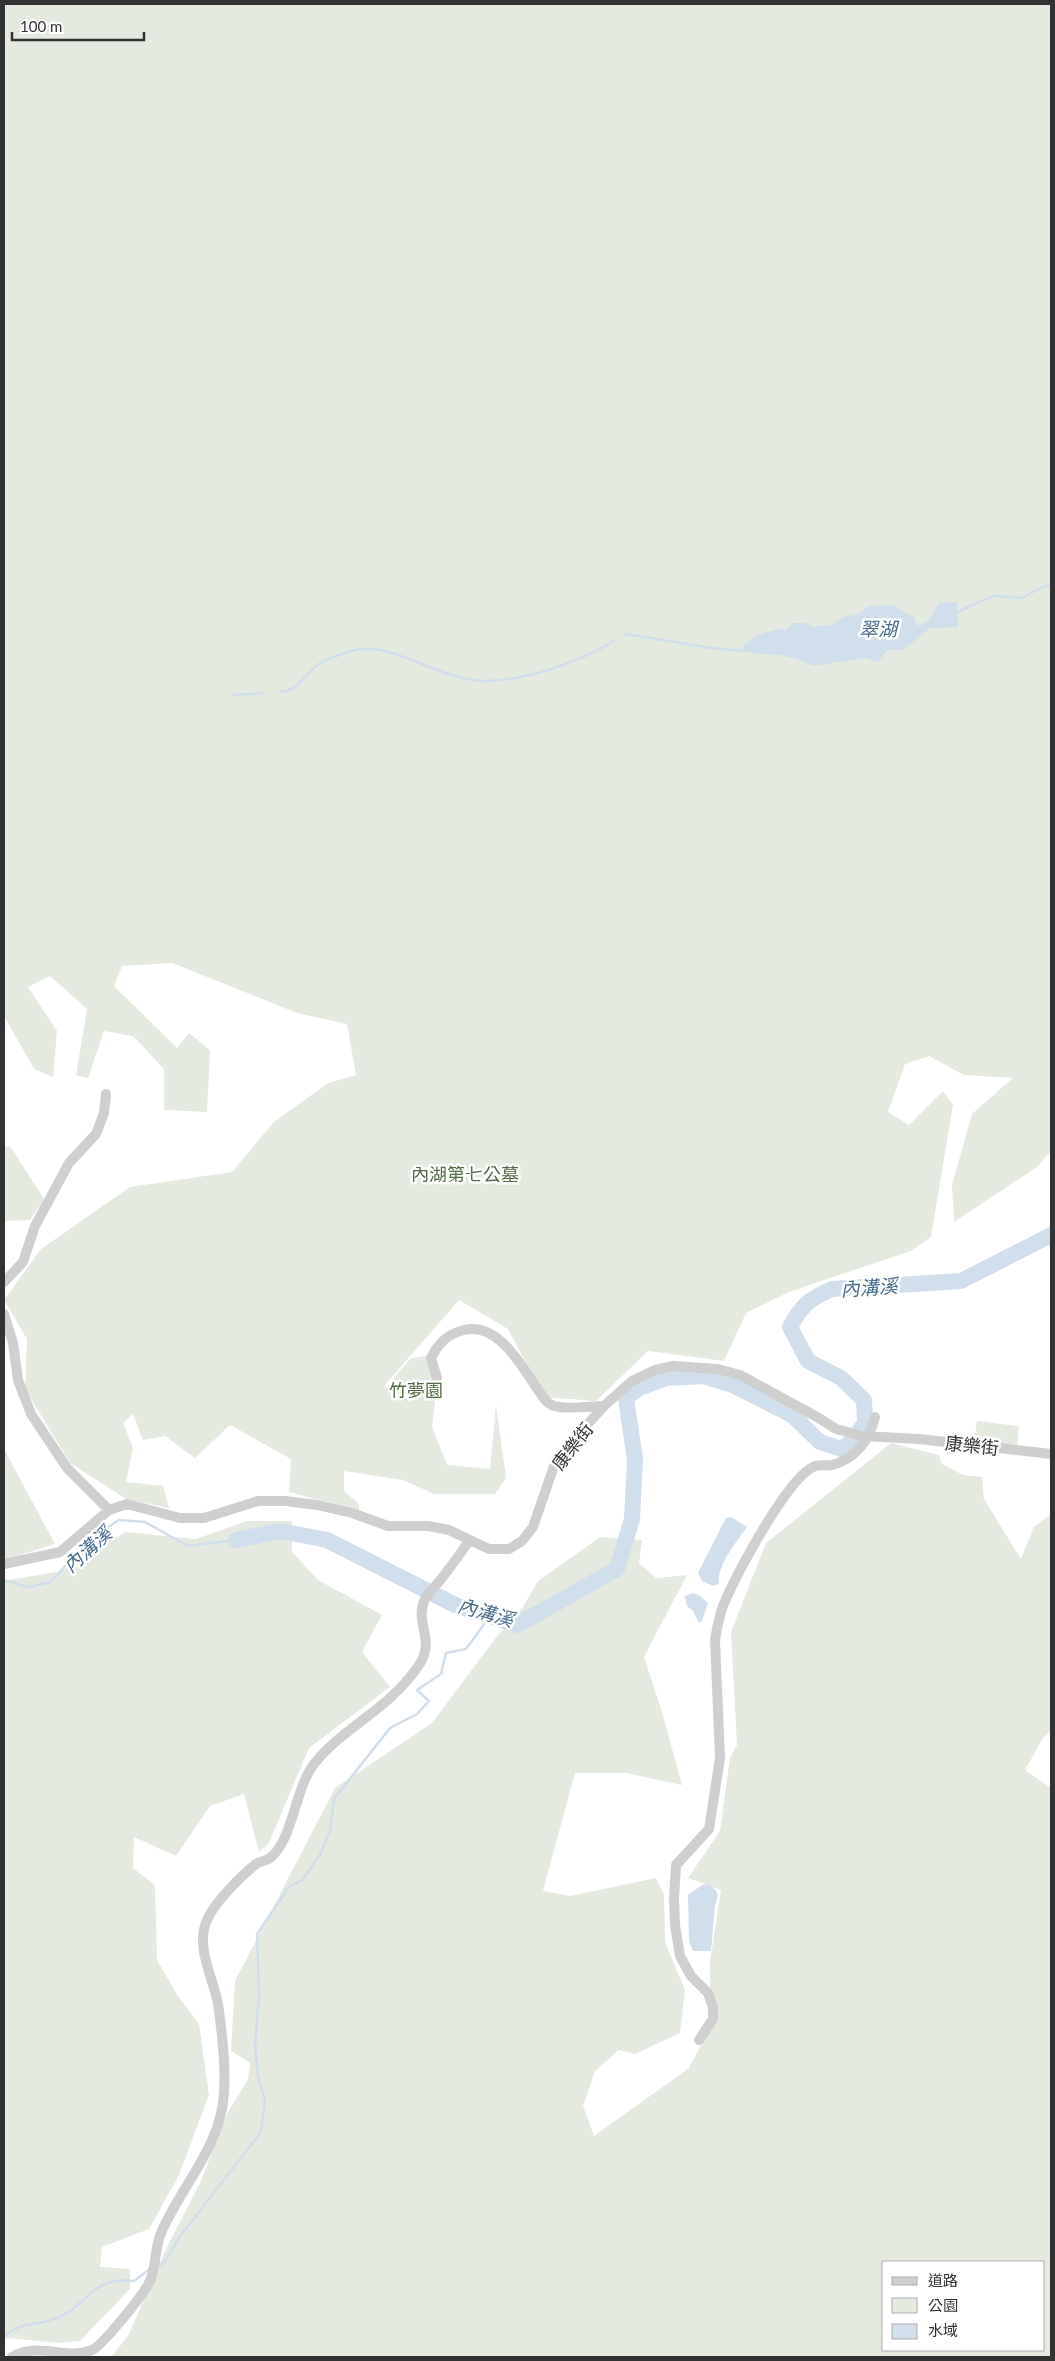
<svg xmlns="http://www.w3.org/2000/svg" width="1055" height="2361" viewBox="0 0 1055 2361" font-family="Lato,'Noto Sans TC',sans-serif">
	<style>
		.green { fill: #e4eadf; fill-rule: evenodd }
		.water { fill: #d1deeb }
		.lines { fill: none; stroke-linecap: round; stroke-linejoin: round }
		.stream { stroke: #d1deeb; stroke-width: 2.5 }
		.river { stroke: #d1deeb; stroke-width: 16 }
		.street { stroke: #cfcfcf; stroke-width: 10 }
		.labels { text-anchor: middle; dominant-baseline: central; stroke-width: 5; stroke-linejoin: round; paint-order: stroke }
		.park-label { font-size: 18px; fill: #516b43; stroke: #fff }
		.street-label { font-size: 18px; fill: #323232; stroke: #fff }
		.water-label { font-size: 19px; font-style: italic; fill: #466a8e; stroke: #fff }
	</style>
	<rect width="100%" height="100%" fill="#fff"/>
	<!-- green -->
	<path class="green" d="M4 4H1051V1151L1037 1167 954 1222 952 1185 972 1114 1013 1078 964 1075 929 1056 905 1064 888 1112 909 1125 943 1091 953 1105 931 1237 911 1251 789 1292 746 1313 724 1361 648 1351 596 1401 544 1397 508 1329 459 1300 384 1386 395 1394 390 1382 411 1358 426 1356 437 1385 432 1427 447 1465 490 1469 496 1405 506 1478 495 1494H434L403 1480 344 1471V1491L359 1504V1511L289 1492 291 1459 230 1425 195 1458 165 1436 143 1440 133 1414 123 1423 133 1448 126 1482 163 1486 169 1508 126 1499 70 1463 25 1389 27 1339 4 1300 41 1249 130 1187 232 1172 274 1122 328 1083 356 1075 347 1024 297 1013 172 963 122 966 114 986 177 1048 189 1033 210 1050 207 1112 164 1110V1069L133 1036 104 1031 88 1078 76 1075 87 1009 50 976 28 987 57 1031 53 1077 34 1069 4 1016Z
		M10 1146 44 1199 30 1220 5 1221 4 1223V1148Z
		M977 1421 1019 1426 1017 1446 974 1441Z
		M891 1443 939 1455 942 1464 963 1475 982 1477 984 1499 1021 1559 1034 1527 1051 1514V1731L1043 1738 1025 1770 1051 1788V2357H111L128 2336 168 2245 200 2183 228 2112 248 2079 250 2063 231 2051 235 1981 335 1788 432 1723 498 1635 523 1607 538 1581 600 1537 642 1540 639 1563 656 1578 687 1575 644 1657 662 1712 682 1785 626 1773H575L543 1891 570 1896 656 1878 664 1894 665 1942 685 1990 680 2033 635 2054 619 2050 595 2071 583 2106 594 2136 688 2069 710 2029V1962L721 1890 688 1878 720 1831 730 1758 737 1745 731 1632 766 1543ZM884 2262H1044V2350H884Z
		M4 1449 55 1544 4 1560Z
		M247 1521H292V1552L318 1580 382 1615 362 1652 390 1687 309 1748 269 1843 259 1852 244 1794 210 1806 176 1856 134 1837 133 1868 155 1885 157 1960 178 1996 199 2024 209 2095 179 2175 149 2229 102 2247 100 2267 130 2269V2289L80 2341 58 2343 8 2338 4 2340V1581L61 1571 125 1532 196 1539Z"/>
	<!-- water -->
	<path class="water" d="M957 602 958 627 930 628 903 650H887L878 662 864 658 813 666 797 659 780 655 756 654 745 651 743 646 758 635 781 628 786 631 792 623H806L813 627 826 625 829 626 843 617 859 614 868 606 894 605 907 614 914 616 917 626 928 621 939 603Z
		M731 1517 747 1527C737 1541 716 1567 719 1584L713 1586 702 1581 698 1573 726 1518Z
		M693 1593 699 1595 708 1603 702 1621 699 1623 693 1611 687 1606 685 1596Z
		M708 1884 716 1890 718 1896 715 1905 711 1951H693L689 1942 688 1895 702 1885Z"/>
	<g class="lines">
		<!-- stream -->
		<path class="stream" d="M957 612 993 596 1022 598 1044 586H1051
			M624 635 626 634 711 648 745 651
			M280 692C300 691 306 671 322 662 330 658 354 649 362 649 390 647 420 665 446 673 456 676 469 680 480 681 522 682 578 663 614 641
			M234 695 264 693
			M4 1580 29 1587 51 1582 66 1565 92 1547 107 1528 119 1520 145 1522 188 1546 236 1540
			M156 2266 164 2263 181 2235 261 2132 265 2101 258 2076 255 2045 259 1995 257 1934 289 1887 302 1880 320 1855 330 1831 334 1799 390 1728 417 1714 429 1701 417 1690 441 1674 446 1653 466 1649 490 1616
			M4 2336C26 2320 32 2327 54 2319 88 2308 89 2276 134 2281L151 2268"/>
		<!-- river -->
		<path class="river" d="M865 1421 864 1400 841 1378 808 1361 790 1327C802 1305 809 1299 832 1289L961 1281 1051 1235
			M236 1540 280 1531 327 1540 455 1605 517 1625 617 1569 632 1519 635 1460 626 1398 639 1388 666 1378 704 1376 733 1385 792 1415 820 1442 841 1449 851 1442 862 1427"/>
		<!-- street -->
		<path class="street" d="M4 1282 23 1262 35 1226 69 1163 96 1134 104 1113 106 1094
			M4 1314 13 1343 18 1380 31 1414 67 1468 109 1510
			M437 1378 431 1358C438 1344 447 1334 464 1330 497 1322 520 1363 536 1387 541 1394 546 1404 554 1406 566 1410 591 1406 604 1406
			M4 1564 60 1552 109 1510 127 1504 180 1518H204L258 1501H285L317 1505 352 1513 388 1526H428L449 1530 489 1549H509L522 1541 533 1527 556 1460 577 1436 604 1406 632 1381 655 1370 673 1366 718 1369 740 1375 817 1417 836 1429 863 1436 919 1439 1051 1454
			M699 2040 713 2019V2007L708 1993 691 1976 680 1956 675 1925 674 1898 676 1865 709 1829 720 1758 715 1640C717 1628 719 1617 723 1606 735 1577 786 1480 813 1467 818 1464 826 1466 832 1465 857 1458 869 1441 875 1417
			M12 2357C41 2341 64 2361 92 2350 103 2345 143 2295 149 2283 157 2267 154 2249 161 2233 181 2186 222 2146 224 2092 226 2063 222 2032 218 2004 213 1977 194 1945 208 1918 216 1901 241 1876 256 1864 260 1861 266 1861 270 1858 293 1840 295 1788 314 1764 341 1730 383 1711 410 1677 415 1671 422 1662 424 1655 431 1636 415 1619 425 1599 429 1592 436 1586 441 1579 451 1567 460 1554 469 1541"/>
	</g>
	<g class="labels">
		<!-- park labels -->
		<g class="park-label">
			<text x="465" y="1174">內湖第七公墓</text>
			<text x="416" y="1390">竹夢園</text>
		</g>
		<!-- street labels -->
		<g class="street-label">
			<text transform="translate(972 1445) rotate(6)">康樂街</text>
			<text transform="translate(572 1446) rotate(-52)">康樂街</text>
		</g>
		<!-- water labels -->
		<g class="water-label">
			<text x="878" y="628">翠湖</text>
			<text transform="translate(869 1287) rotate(-4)">內溝溪</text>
			<text transform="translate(87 1549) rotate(-42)">內溝溪</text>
			<text transform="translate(486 1612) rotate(16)">內溝溪</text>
		</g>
	</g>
	<!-- border -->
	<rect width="1055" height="2361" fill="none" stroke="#323232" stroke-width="10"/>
	<!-- legend -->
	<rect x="882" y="2261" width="162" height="90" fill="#ffffff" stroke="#adadad"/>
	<rect x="892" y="2277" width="25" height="8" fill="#cfcfcf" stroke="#adadad"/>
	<text x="928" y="2286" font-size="15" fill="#323232">道路</text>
	<rect x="892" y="2298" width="25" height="15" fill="#e4eadf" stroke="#adadad"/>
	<text x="928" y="2311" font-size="15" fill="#323232">公園</text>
	<rect x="892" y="2324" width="25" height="15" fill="#d1deeb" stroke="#adadad"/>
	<text x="928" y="2336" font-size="15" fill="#323232">水域</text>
	<!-- scale -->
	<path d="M12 32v8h132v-8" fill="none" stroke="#323232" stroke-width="2.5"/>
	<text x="20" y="32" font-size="15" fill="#323232" stroke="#ffffff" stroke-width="4" paint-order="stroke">100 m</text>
</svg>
